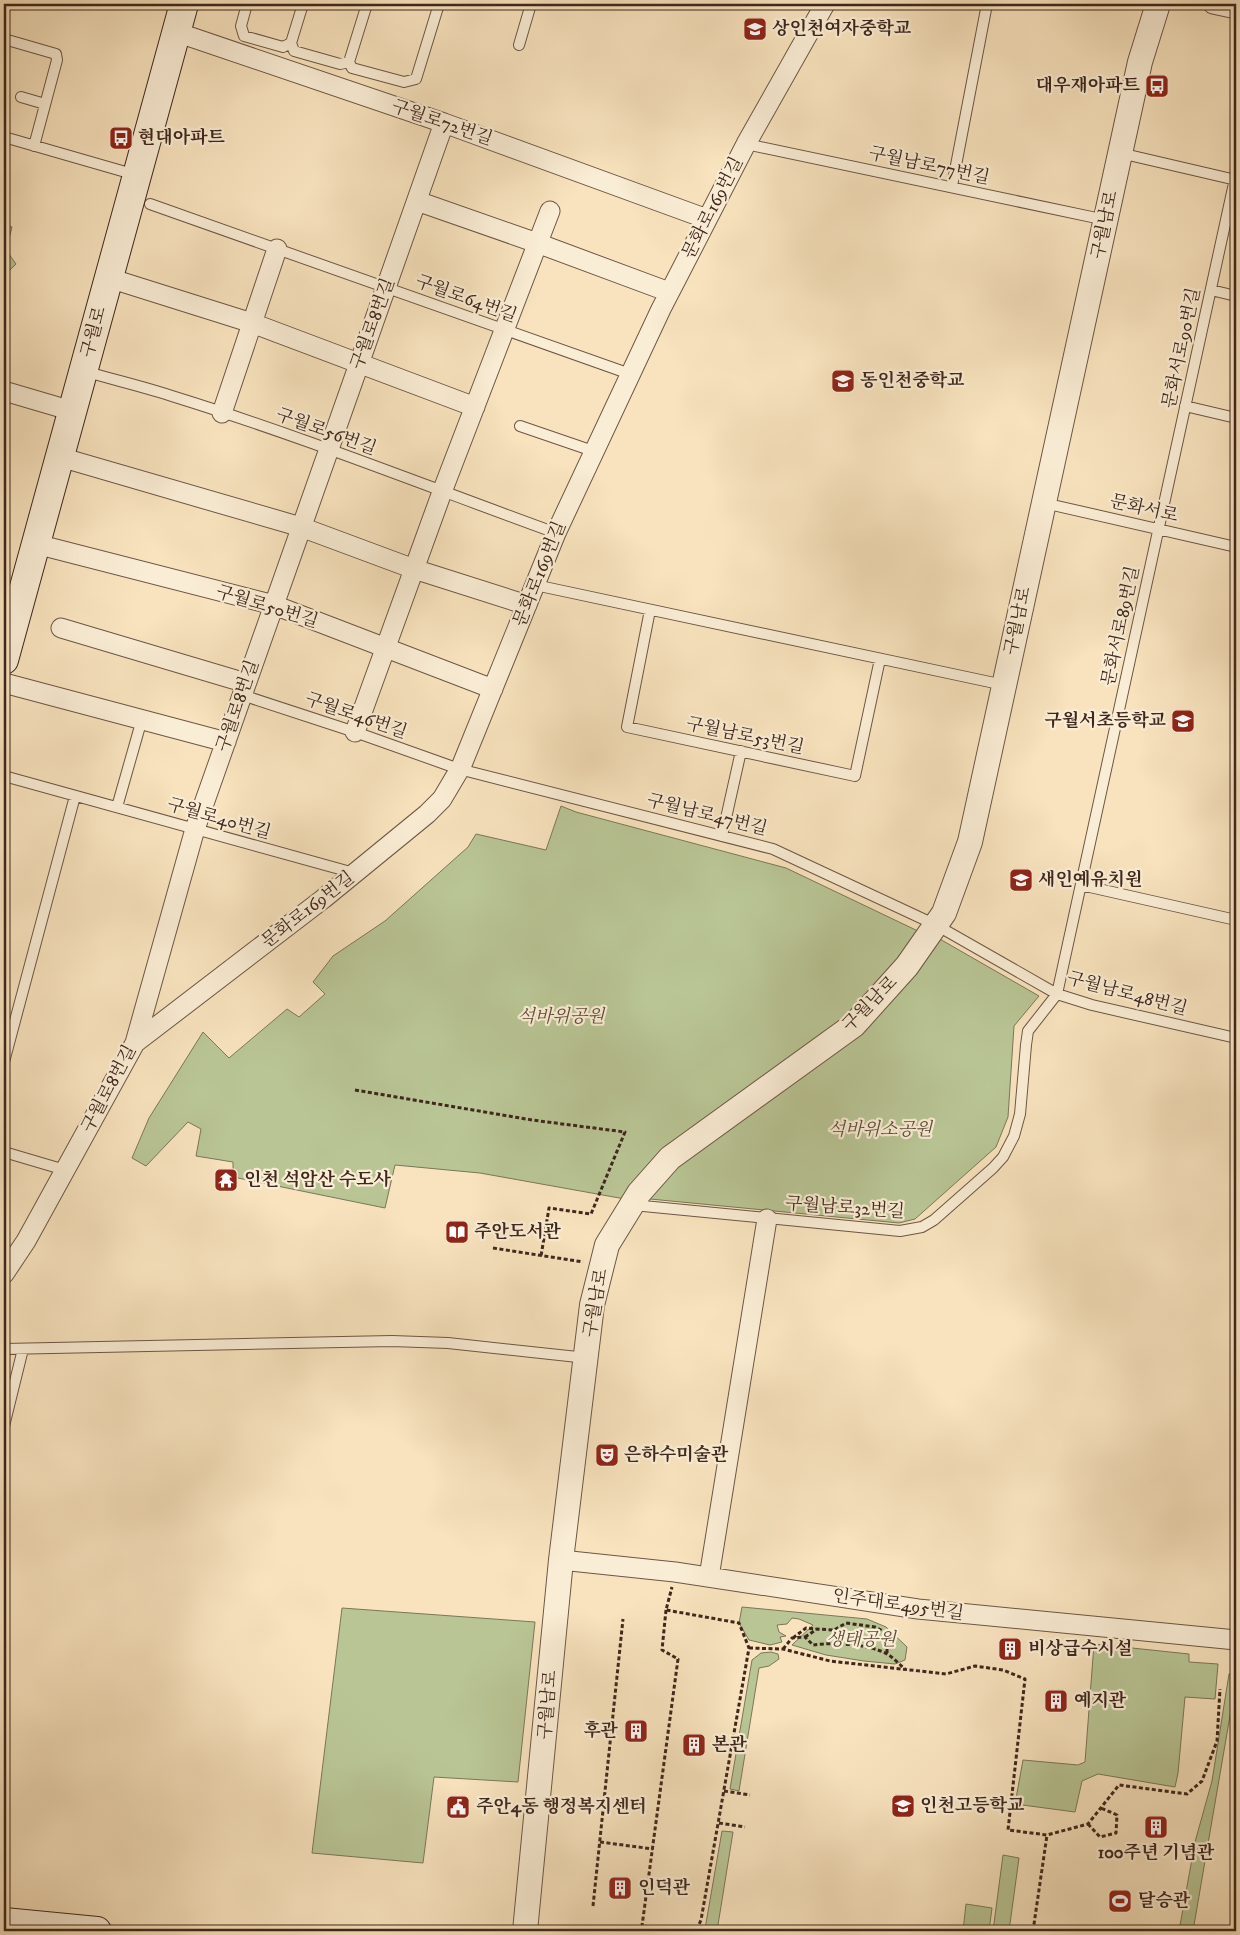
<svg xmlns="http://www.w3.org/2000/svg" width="1240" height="1935" viewBox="0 0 1240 1935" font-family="'IM FELL DW Pica','Noto Serif KR',serif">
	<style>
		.green { fill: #b9c595; stroke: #7c7659 }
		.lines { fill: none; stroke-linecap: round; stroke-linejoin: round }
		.service-casing { stroke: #6d5645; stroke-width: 12 }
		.minor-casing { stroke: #6d5645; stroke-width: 21 }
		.tertiary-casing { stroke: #6d5645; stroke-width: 26 }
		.secondary-casing { stroke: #3f271d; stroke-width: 30 }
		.path { stroke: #3f271d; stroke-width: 3; stroke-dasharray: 4 2.5; stroke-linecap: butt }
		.service { stroke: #faedd5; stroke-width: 10 }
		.minor { stroke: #faedd5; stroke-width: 19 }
		.tertiary { stroke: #faedd5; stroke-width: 24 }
		.secondary { stroke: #faedd5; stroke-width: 28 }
		.labels { text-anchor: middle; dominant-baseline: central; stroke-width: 4.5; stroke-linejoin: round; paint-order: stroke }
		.poi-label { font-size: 18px; font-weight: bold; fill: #3f271d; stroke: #faedd5; text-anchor: start }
		.street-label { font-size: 18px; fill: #3f271d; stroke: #faedd5 }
		.park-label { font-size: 18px; font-style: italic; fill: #5e4e3b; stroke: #faedd5 }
	</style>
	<rect width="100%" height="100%" fill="#f8e3be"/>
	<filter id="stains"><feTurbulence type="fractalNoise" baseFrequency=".004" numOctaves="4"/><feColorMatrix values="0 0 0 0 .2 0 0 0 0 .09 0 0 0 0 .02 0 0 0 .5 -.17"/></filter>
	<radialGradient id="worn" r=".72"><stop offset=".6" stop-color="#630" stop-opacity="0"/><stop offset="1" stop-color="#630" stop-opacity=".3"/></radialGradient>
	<!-- green -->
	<path class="green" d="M4 225 12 227 6 250 16 264 10 270 4 264Z
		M561 806 576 812 786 868 920 932 843 1023 625 1199 480 1173 395 1165 385 1208 233 1177V1162L196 1156 201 1129 188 1122 146 1166 132 1158 149 1118 203 1032 229 1058 287 1009 299 1017 325 994 313 982 333 956 385 921 468 847 476 834 546 850Z
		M938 938 1039 996 1014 1026 1008 1117 996 1147 915 1219 899 1223 650 1199 677 1165Z
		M742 1607 867 1619 886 1627 907 1647 905 1660 895 1664 864 1661 826 1655 792 1645 813 1625 799 1619 792 1618 787 1624 777 1625 779 1632 786 1636 780 1637 782 1642 770 1645 749 1640 739 1623Z
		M342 1608 535 1622 518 1782 434 1777 423 1863 312 1853Z
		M1094 1644 1189 1654V1662L1218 1664 1215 1699 1185 1697 1178 1773 1175 1787 1098 1774 1082 1781 1075 1812 1015 1804 1023 1760 1078 1765 1085 1762Z
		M771 1652 778 1654 779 1659 769 1666 759 1668 739 1791 730 1789 752 1660 761 1653Z
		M1236 1671V1681L1193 1931H1179L1195 1842 1212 1781 1229 1674Z
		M722 1831 733 1832 717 1931 705 1929Z
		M1003 1855 1019 1858 1009 1931H993Z
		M966 1904 992 1908 989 1931H963Z"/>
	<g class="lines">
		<!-- service casing -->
		<g class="service-casing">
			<path id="service" d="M247 4 241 26 244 36 283 47 291 43 294 51 340 64 349 62 352 68 404 82 416 79 439 4
				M4 39 56 54 57 60 34 146
				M291 43 303 4
				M519 45 531 4
				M349 62 367 4
				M21 97 45 104
				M4 137 136 175
				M746 144 1106 220
				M1120 153 1236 180
				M952 186 987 4
				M150 204 630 374
				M1211 290 1236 296
				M84 371C114 380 145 387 175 397 304 437 429 487 556 533
				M1185 406 1236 418
				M520 426 593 451
				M1044 503 1236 547
				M535 585 1004 685
				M650 610 627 727 855 776 880 659
				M242 695 355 732 459 769 773 849 936 925 1057 994 1092 1005 1236 1038
				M4 776 354 873
				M117 807 142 719
				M722 836 741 751
				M1081 885 1236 920
				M4 1062 75 796
				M4 1152 65 1170
				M633 1205 900 1231 922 1227 934 1220 993 1168 1003 1157 1014 1136 1020 1114 1026 1045 1028 1031 1057 994 1236 174
				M4 1349 392 1341 448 1343 587 1358
				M4 1426 23 1349"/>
		</g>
		<!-- minor casing -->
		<g class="minor-casing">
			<path id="minor" d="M1213 4 1236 9
				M176 32 444 123 707 219
				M417 201 537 243 669 292
				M109 278 252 323 475 407
				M4 391 72 411
				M222 413 277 249
				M60 457 301 527 414 569 527 605
				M36 544 274 605 493 689
				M61 628 246 683
				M4 683 226 742
				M355 732 442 492 550 211
				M135 1043 323 899 427 814 442 799 461 767 556 533 661 309 746 144 825 4
				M4 1274 26 1241 135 1043 195 829 444 123
				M561 1560 675 1572 918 1609 1236 1640
				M709 1577 767 1219"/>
		</g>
		<!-- tertiary casing -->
		<g class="tertiary-casing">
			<path id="tertiary" d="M525 1931 561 1560 592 1305 607 1245 639 1193 670 1158 854 1025 907 966 944 913 970 842 1140 62 1158 4"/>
		</g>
		<!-- secondary casing -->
		<g class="secondary-casing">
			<path id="secondary" d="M4 660 184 4
				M4 1922 97 1931"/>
		</g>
		<!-- path -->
		<path class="path" d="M355 1090 532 1120 625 1132 591 1214 549 1208 541 1256
			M493 1248 583 1262
			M666 1610 662 1650 678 1659 642 1926 696 1931 701 1920 749 1648 739 1623 666 1610 672 1587
			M805 1637 817 1629 834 1630 846 1623 875 1627 887 1633V1655
			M793 1638 806 1628 816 1629
			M749 1648 783 1649 830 1661 946 1674 975 1666 1003 1670 1025 1679 1008 1830 1047 1835 1088 1824 1119 1785 1187 1794 1202 1781 1217 1741 1220 1689
			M783 1649 792 1638 805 1637 813 1645C834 1642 869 1644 887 1654 894 1658 900 1665 906 1670
			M724 1791 750 1795
			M719 1823 745 1827
			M1088 1824 1100 1837 1116 1833 1117 1815 1101 1808
			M600 1842 653 1849
			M593 1906 623 1619
			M1033 1931 1047 1835"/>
		<!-- service -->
		<use href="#service" class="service"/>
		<!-- minor -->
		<use href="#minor" class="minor"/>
		<!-- tertiary -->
		<use href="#tertiary" class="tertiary"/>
		<!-- secondary -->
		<use href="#secondary" class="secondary"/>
	</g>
	<!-- icons -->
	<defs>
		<g id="school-square" transform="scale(1.25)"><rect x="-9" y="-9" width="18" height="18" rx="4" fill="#8f2418" stroke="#faedd5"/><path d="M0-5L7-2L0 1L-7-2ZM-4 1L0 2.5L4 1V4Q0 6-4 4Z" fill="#fff"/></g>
		<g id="bus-square" transform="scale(1.25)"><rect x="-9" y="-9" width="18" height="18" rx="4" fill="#8f2418" stroke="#faedd5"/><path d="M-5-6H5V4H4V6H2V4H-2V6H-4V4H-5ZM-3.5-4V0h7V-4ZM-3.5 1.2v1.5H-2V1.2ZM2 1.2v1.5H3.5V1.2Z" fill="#fff"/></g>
		<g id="temple-square" transform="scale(1.25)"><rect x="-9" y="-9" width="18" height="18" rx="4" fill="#8f2418" stroke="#faedd5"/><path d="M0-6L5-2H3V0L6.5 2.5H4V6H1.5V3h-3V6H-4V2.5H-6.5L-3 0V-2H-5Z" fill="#fff"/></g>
		<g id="library-square" transform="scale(1.25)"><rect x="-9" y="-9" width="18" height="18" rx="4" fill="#8f2418" stroke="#faedd5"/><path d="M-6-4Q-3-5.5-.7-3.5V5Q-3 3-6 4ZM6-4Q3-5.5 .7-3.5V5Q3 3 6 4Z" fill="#fff"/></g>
		<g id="theatre-square" transform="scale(1.25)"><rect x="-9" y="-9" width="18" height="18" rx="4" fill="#8f2418" stroke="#faedd5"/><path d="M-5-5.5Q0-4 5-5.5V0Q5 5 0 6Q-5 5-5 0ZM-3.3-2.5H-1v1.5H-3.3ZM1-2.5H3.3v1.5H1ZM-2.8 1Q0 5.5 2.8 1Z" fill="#fff"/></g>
		<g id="building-square" transform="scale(1.25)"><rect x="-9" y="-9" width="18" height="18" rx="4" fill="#8f2418" stroke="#faedd5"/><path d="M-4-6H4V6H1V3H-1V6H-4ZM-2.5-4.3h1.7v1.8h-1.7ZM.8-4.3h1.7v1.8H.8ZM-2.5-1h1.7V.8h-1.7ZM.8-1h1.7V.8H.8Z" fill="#fff"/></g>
		<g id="civic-square" transform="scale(1.25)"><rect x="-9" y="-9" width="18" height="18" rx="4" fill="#8f2418" stroke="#faedd5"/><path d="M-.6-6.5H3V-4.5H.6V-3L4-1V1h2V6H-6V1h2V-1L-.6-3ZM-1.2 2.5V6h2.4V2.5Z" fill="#fff"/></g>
		<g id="stadium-square" transform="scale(1.25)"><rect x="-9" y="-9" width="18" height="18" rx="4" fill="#8f2418" stroke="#faedd5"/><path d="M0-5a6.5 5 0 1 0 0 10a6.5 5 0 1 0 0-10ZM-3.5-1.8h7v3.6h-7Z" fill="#fff"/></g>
	</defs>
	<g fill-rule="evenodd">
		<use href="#school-square" x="755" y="29"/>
		<use href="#bus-square" x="1157" y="86"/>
		<use href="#bus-square" x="121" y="138"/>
		<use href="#school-square" x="843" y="381"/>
		<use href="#school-square" x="1183" y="721"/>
		<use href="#school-square" x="1021" y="880"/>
		<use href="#temple-square" x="226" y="1180"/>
		<use href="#library-square" x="457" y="1232"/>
		<use href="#theatre-square" x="607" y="1455"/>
		<use href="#building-square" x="1010" y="1649"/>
		<use href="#building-square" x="1056" y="1701"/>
		<use href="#building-square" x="636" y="1731"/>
		<use href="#building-square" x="694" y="1745"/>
		<use href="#school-square" x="903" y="1806"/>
		<use href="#civic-square" x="458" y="1807"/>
		<use href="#building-square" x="1156" y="1827"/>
		<use href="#building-square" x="620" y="1888"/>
		<use href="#stadium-square" x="1120" y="1901"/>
	</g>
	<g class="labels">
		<!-- poi labels -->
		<g class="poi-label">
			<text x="772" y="29">상인천여자중학교</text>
			<text x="1140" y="86" text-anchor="end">대우재아파트</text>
			<text x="138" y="138">현대아파트</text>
			<text x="860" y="381">동인천중학교</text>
			<text x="1166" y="721" text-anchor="end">구월서초등학교</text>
			<text x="1038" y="880">새인예유치원</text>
			<text x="244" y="1180">인천 석암산 수도사</text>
			<text x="474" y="1232">주안도서관</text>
			<text x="624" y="1455">은하수미술관</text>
			<text x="1028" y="1649">비상급수시설</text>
			<text x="1074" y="1701">예지관</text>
			<text x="618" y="1731" text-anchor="end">후관</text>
			<text x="712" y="1745">본관</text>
			<text x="920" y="1806">인천고등학교</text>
			<text x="476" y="1807">주안4동 행정복지센터</text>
			<text x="1156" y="1853" text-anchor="middle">100주년 기념관</text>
			<text x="638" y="1888">인덕관</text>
			<text x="1138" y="1901">달승관</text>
		</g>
		<!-- street labels -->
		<g class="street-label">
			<text transform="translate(442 123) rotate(19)">구월로72번길</text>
			<text transform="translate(929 166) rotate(12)">구월남로77번길</text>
			<text transform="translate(713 208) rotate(-63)">문화로169번길</text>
			<text transform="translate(1105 225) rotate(-78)">구월남로</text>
			<text transform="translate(466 299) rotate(20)">구월로64번길</text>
			<text transform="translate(373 324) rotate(-70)">구월로8번길</text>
			<text transform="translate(94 332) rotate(-75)">구월로</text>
			<text transform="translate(1182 348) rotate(-78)">문화서로90번길</text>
			<text transform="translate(326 432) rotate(20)">구월로56번길</text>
			<text transform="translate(1144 509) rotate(13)">문화서로</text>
			<text transform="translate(540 574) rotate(-68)">문화로169번길</text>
			<text transform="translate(267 607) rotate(17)">구월로50번길</text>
			<text transform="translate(1018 621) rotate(-78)">구월남로</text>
			<text transform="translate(1121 626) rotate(-78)">문화서로89번길</text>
			<text transform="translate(238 706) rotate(-71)">구월로8번길</text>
			<text transform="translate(356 716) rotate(19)">구월로46번길</text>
			<text transform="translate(745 736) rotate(12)">구월남로53번길</text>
			<text transform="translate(707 815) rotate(14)">구월남로47번길</text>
			<text transform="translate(219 819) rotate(16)">구월로40번길</text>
			<text transform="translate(308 910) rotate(-38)">문화로169번길</text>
			<text transform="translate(1127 994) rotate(15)">구월남로48번길</text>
			<text transform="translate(870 1004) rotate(-45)">구월남로</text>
			<text transform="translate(109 1089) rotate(-62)">구월로8번길</text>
			<text transform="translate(845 1208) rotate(4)">구월남로32번길</text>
			<text transform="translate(596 1303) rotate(-80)">구월남로</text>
			<text transform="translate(898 1605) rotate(8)">인주대로495번길</text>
			<text transform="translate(548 1705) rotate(-85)">구월남로</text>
		</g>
		<!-- park labels -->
		<g class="park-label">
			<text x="561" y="1017">석바위공원</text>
			<text x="880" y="1130">석바위소공원</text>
			<text x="861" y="1640">생태공원</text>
		</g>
	</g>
	<!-- margin -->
	<rect width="1240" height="1935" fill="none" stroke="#f8e3be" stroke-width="20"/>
	<rect x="5" y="5" width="1230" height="1925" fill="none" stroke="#3f271d" stroke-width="2.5"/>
	<rect x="10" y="10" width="1220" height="1915" fill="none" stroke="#3f271d"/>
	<rect width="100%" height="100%" filter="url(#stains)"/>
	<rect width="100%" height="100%" fill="url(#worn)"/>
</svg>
